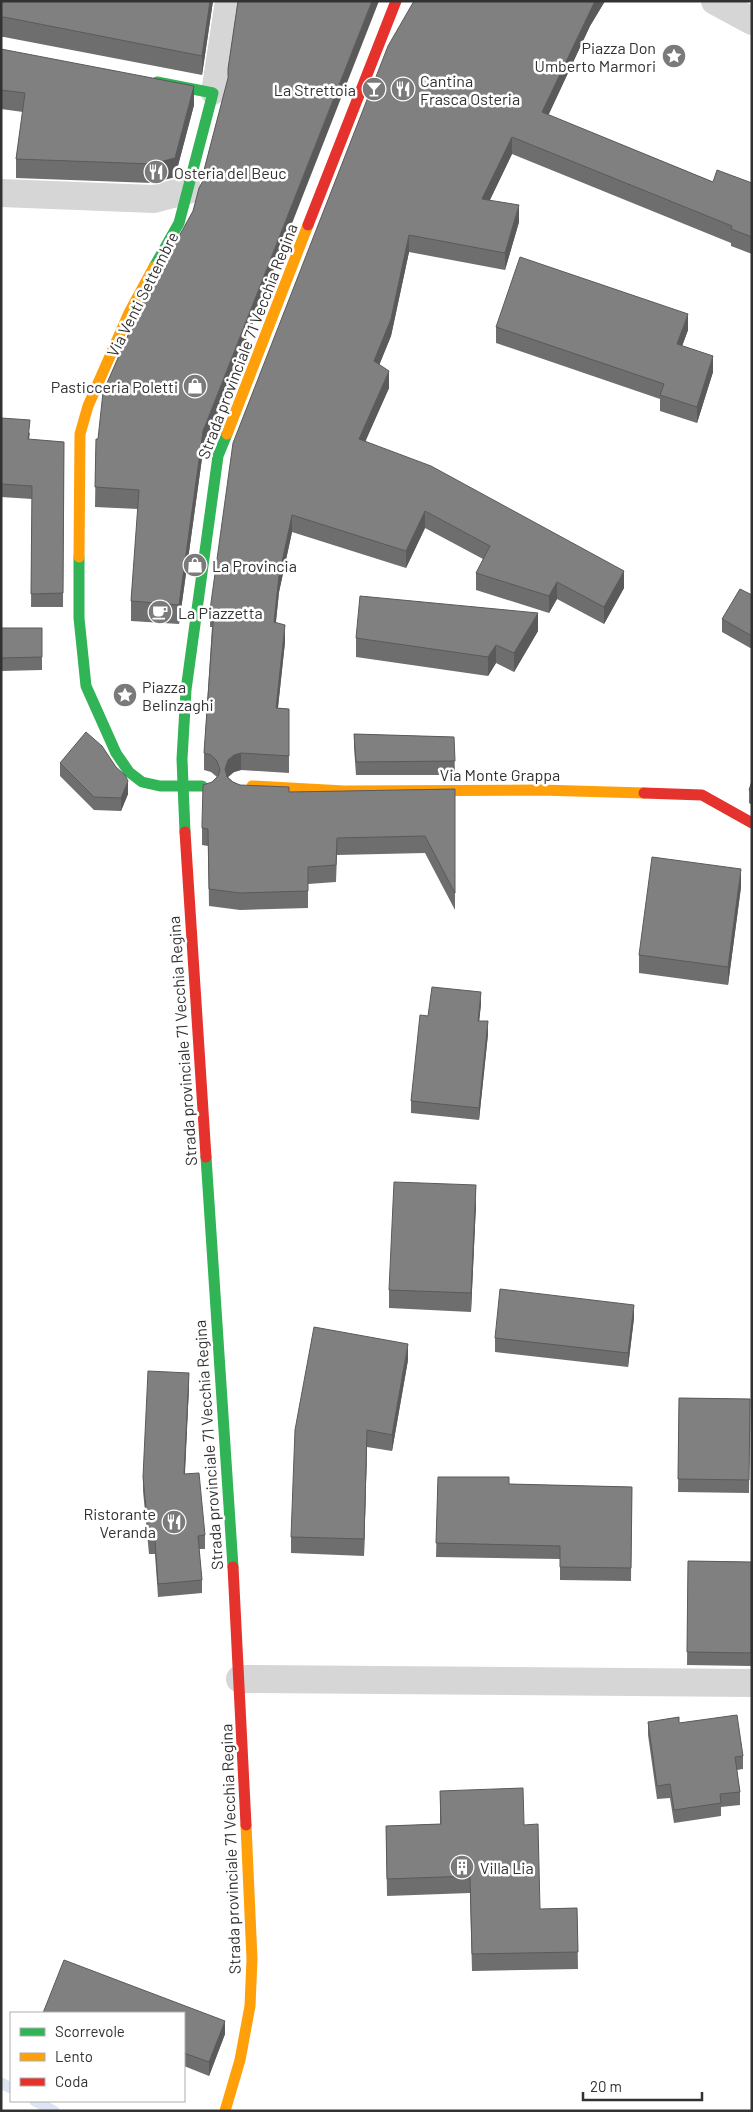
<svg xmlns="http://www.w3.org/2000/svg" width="753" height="2112" viewBox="0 0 753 2112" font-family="Barlow,sans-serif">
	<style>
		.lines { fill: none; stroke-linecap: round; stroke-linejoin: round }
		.stream { stroke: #dbe5f3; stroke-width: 11 }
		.lane { stroke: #d6d6d6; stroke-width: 24 }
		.street { stroke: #d6d6d6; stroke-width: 28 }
		.fast { stroke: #30b455; stroke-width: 11 }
		.slow { stroke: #ff9f0a; stroke-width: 11 }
		.jam { stroke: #e5322d; stroke-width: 11 }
		.wall { fill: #6e6e6e }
		.shaded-wall { fill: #5a5a5a }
		.building { fill: #808080; stroke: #5a5a5a }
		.labels { text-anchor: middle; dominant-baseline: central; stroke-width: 5; stroke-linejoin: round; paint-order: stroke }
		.poi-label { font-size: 16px; fill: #323232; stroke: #fff; text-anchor: start }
		.street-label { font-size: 16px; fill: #323232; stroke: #fff }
	</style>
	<rect width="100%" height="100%" fill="#fff"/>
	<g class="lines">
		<!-- stream -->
		<path class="stream" d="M1 2083 11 2088
			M35 2101 54 2111"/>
		<!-- lane -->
		<path class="lane" d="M213 93 227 1"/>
		<!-- street -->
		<path class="street" d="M715 1 752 21
			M1 193 154 199 188 190
			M240 1679 752 1683"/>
		<!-- fast -->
		<path class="fast" d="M154 267 179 223 213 93 157 82
			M79 557V618L86 686 116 753 129 772 142 782 160 786H202
			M185 832 182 759 186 690 218 456 227 434
			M206 1157 233 1567"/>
		<!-- slow -->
		<path class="slow" d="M227 434 308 225
			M79 557 80 434 88 406 129 313 154 267
			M252 786 344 791 540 790 644 793
			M225 2111 240 2060 250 2006 252 1959 246 1825"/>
		<!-- jam -->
		<path class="jam" d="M308 225 396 1
			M644 793 702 795 752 823
			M185 832 206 1157
			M233 1567 246 1825"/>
	</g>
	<!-- wall -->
	<path class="wall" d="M1 1H213L202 75 4 37H1Z
		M238 1 203 451 179 624 131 621V601L138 509 95 507 96 439H98L193 211 204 179V170L228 79V69Z
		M414 1H605L590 26 548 115 713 182 752 183V254L731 246V243L512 154 490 200 519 222 505 270 409 252 391 336 379 365 389 388 365 441 624 588 604 624 557 599 549 613 476 590V573L483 559 425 528 406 568 292 532 279 592 276 622 285 642 278 708 289 709V773L241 770 234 772 228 777 233 782 240 785 289 792 455 789V910L425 853 337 855 336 882 308 884V908L240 910 209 906 208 846 202 845V824L212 782 217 777 211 772 204 770V753L212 627H210V610Z
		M1 49 194 105 175 177 152 183 16 178V159L23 112 1 109Z
		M496 327 688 330 682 346 713 372 697 423 660 411V399L496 343Z
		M1 418 30 433 29 440 64 442 63 607H31L32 499 1 497Z
		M752 595V649L722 632V619Z
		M1 628H42V670L1 671Z
		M538 631 514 672 496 663 488 676 356 657V638Z
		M354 734 454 737 455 775H356L354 747Z
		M60 763 128 794 121 811 94 810 60 776Z
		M752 781V805L749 803V790Z
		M741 887 728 985 639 973V955Z
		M481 1004 479 1021 488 1034 479 1120 411 1113V1101L428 1016Z
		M476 1204 471 1312 389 1308V1290Z
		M634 1318 628 1367 495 1352V1338Z
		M408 1360 392 1451 367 1447 364 1556 291 1553V1537Z
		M189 1386 185 1474 205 1535V1549H199L202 1580V1593L158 1597 155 1554H149L143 1491V1477Z
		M679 1398 750 1399 749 1493 678 1492Z
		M438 1477 509 1484 632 1487 631 1581 560 1580V1559L436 1557Z
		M688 1561 751 1562V1666L687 1665Z
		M648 1722 679 1723 743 1756V1769L737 1770 740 1792V1805L721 1807V1816L674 1823 670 1798 657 1799 648 1735Z
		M440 1791 524 1825 540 1909 577 1908 578 1969 472 1971 470 1893 387 1896 386 1826 440 1824Z
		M184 2013 225 2034 209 2076 184 2066Z"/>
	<!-- shaded-wall -->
	<path class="shaded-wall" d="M210 1H213L202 75V56Z
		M372 1H379L203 451 179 624V605L203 431Z
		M595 1H605L590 26 542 129V112Z
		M194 86V105L175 177 152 183V164Z
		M512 137V154L482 216V199Z
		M519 205V222L505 270V253Z
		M409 235V252L391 336 374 378V361Z
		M688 314V330L677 360V344Z
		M713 356V372L697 423V407Z
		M389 371V388L359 456V439Z
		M425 511V528L406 568V551Z
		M292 515V532L279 592 274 639V622L279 576Z
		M624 571V588L604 624V607Z
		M557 582V599L549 613V596Z
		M538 613V631L514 672V653Z
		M285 625V642L276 725V708Z
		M496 645V663L488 676V657Z
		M241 753V770L234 772 228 777 225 786V769L228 760 234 755Z
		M128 781V794L121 811V798Z
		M741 869V887L728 985V967Z
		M481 992V1004L478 1033V1021Z
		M488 1021V1034L479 1120V1108Z
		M476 1185V1204L471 1312V1293Z
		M634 1305V1318L628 1367V1353Z
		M408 1344V1360L392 1451V1435Z
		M189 1373V1386L184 1488V1474Z
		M367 1430V1447L364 1556V1539Z
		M225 2021V2034L209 2076V2062Z"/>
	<!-- building -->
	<path class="building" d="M1 1H210L202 56 4 17 1 18Z
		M238 1H372L203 431 179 605 131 601 139 490 95 487 96 439H98L103 392 143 301 193 211 199 188 209 170H204L228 78V69Z
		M414 1H595L542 112 713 182 717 170 752 183V237L731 229 732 226 512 137 482 199 519 205 505 253 409 235 391 319 374 361 389 371 359 439 431 466 624 571 604 607 557 582 549 596 476 573 490 546 425 511 406 551 292 515 279 576 274 622 285 625 276 708 289 709V756L241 753 234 755 228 760 225 769 227 777 233 782 240 785 289 787V792L455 789V893L425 836 337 838 336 865 308 867V891L240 893 209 889 208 829 202 828V824L203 785 212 782 218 776 220 770 217 761 211 755 204 753 214 610H210L233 443 388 46Z
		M1 49 194 86 175 158 152 164 16 159 25 93 1 90Z
		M520 257 688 314 677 344 713 356 697 407 660 395 664 384 496 327Z
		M1 418 30 420 28 439 64 442 63 593 31 594 32 486 1 484Z
		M740 589 752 595V636L722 619Z
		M360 596 538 613 514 653 496 645 488 657 356 638Z
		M1 628H42V657L1 658Z
		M86 732 102 746 116 767 125 775 128 781 121 798 94 797 60 763Z
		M354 734 454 737 455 761 356 762Z
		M752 781V792L749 790Z
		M652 857 741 869 728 967 639 955Z
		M432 987 481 992 478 1021H488L479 1108 411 1101 420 1015 428 1016Z
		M394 1182 476 1185 471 1293 389 1290Z
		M500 1289 634 1305 628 1353 495 1338Z
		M314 1327 408 1344 392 1435 367 1430 364 1539 291 1537 295 1430Z
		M148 1371 189 1373 184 1474 199 1473 205 1535 198 1536 202 1580 158 1584 155 1540 149 1541 143 1477Z
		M679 1398 750 1399 749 1480 678 1479Z
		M438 1477H509V1484L632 1487 631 1568 560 1567V1546L436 1543Z
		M688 1561 751 1562V1653L687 1652Z
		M737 1715 743 1756 735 1757 740 1792 720 1794 721 1803 674 1810 670 1784 657 1786 648 1722 679 1717V1723Z
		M523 1788 524 1825 538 1824 540 1909 577 1908 578 1952 472 1954 470 1876 387 1879 386 1826 441 1824 440 1791Z
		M64 1960 225 2021 209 2062 184 2053V2013H43Z"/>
	<!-- icons -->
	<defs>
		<g id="sight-disc" transform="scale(1.25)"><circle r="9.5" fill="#7a7a7a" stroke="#fff"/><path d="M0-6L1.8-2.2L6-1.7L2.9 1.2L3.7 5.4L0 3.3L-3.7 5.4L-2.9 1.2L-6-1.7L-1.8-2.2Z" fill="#fff"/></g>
		<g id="bar-disc" transform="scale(1.25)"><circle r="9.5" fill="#7a7a7a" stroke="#fff"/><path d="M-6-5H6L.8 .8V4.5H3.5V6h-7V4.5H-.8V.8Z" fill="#fff"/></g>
		<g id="restaurant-disc" transform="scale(1.25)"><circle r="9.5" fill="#7a7a7a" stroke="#fff"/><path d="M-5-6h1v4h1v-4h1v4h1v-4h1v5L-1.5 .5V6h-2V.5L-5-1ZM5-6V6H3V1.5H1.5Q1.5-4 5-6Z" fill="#fff"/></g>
		<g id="shop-disc" transform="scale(1.25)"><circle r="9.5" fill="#7a7a7a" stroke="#fff"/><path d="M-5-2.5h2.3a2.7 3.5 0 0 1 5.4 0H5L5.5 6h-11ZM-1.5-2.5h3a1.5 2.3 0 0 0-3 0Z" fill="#fff"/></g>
		<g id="cafe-disc" transform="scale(1.25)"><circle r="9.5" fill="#7a7a7a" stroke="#fff"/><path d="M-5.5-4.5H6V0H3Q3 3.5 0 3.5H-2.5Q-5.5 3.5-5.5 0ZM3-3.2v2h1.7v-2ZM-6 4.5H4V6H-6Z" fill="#fff"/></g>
		<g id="building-disc" transform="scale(1.25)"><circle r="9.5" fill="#7a7a7a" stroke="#fff"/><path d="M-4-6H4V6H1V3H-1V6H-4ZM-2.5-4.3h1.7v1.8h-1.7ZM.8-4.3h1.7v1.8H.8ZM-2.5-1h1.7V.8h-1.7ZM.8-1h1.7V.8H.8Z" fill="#fff"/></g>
	</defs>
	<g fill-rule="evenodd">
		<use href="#sight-disc" x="674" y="56"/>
		<use href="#bar-disc" x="374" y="89"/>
		<use href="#restaurant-disc" x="403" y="89"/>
		<use href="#restaurant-disc" x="156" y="172"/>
		<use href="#shop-disc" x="195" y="386"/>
		<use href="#shop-disc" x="195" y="565"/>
		<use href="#cafe-disc" x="160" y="612"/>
		<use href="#sight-disc" x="125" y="695"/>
		<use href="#restaurant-disc" x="174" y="1522"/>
		<use href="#building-disc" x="462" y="1867"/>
	</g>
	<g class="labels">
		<!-- poi labels -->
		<g class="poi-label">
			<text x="656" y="47" text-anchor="end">Piazza Don<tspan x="656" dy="18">Umberto Marmori</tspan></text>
			<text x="420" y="80">Cantina<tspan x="420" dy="18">Frasca Osteria</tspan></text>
			<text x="356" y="89" text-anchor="end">La Strettoia</text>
			<text x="174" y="172">Osteria del Beuc</text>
			<text x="178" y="386" text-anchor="end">Pasticceria Poletti</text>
			<text x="212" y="565">La Provincia</text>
			<text x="178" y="612">La Piazzetta</text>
			<text x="142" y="686">Piazza<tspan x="142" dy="18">Belinzaghi</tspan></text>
			<text x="156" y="1513" text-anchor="end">Ristorante<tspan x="156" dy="18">Veranda</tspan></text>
			<text x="480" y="1867">Villa Lia</text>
		</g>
		<!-- street labels -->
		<g class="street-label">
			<text transform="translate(142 294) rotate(-63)">Via Venti Settembre</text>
			<text transform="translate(247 341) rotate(-69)">Strada provinciale 71 Vecchia Regina</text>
			<text x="500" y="774">Via Monte Grappa</text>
			<text transform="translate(182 1041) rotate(-94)">Strada provinciale 71 Vecchia Regina</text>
			<text transform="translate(208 1445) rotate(-94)">Strada provinciale 71 Vecchia Regina</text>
			<text transform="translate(230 1849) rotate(-92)">Strada provinciale 71 Vecchia Regina</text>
		</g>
	</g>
	<!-- border -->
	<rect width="753" height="2112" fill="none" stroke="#323232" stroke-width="5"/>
	<!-- legend -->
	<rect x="10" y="2012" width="175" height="90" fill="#ffffff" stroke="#adadad"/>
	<rect x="20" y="2028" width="25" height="8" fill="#30b455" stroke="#adadad"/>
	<text x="55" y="2037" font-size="15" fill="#323232">Scorrevole</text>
	<rect x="20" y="2053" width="25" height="8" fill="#ff9f0a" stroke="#adadad"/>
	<text x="55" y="2062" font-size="15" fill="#323232">Lento</text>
	<rect x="20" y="2078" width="25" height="8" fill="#e5322d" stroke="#adadad"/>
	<text x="55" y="2087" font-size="15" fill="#323232">Coda</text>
	<!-- scale -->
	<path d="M583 2092v8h119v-8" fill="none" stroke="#323232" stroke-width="2.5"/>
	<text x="590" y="2092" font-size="15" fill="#323232" stroke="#ffffff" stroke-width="4" paint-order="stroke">20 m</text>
</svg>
